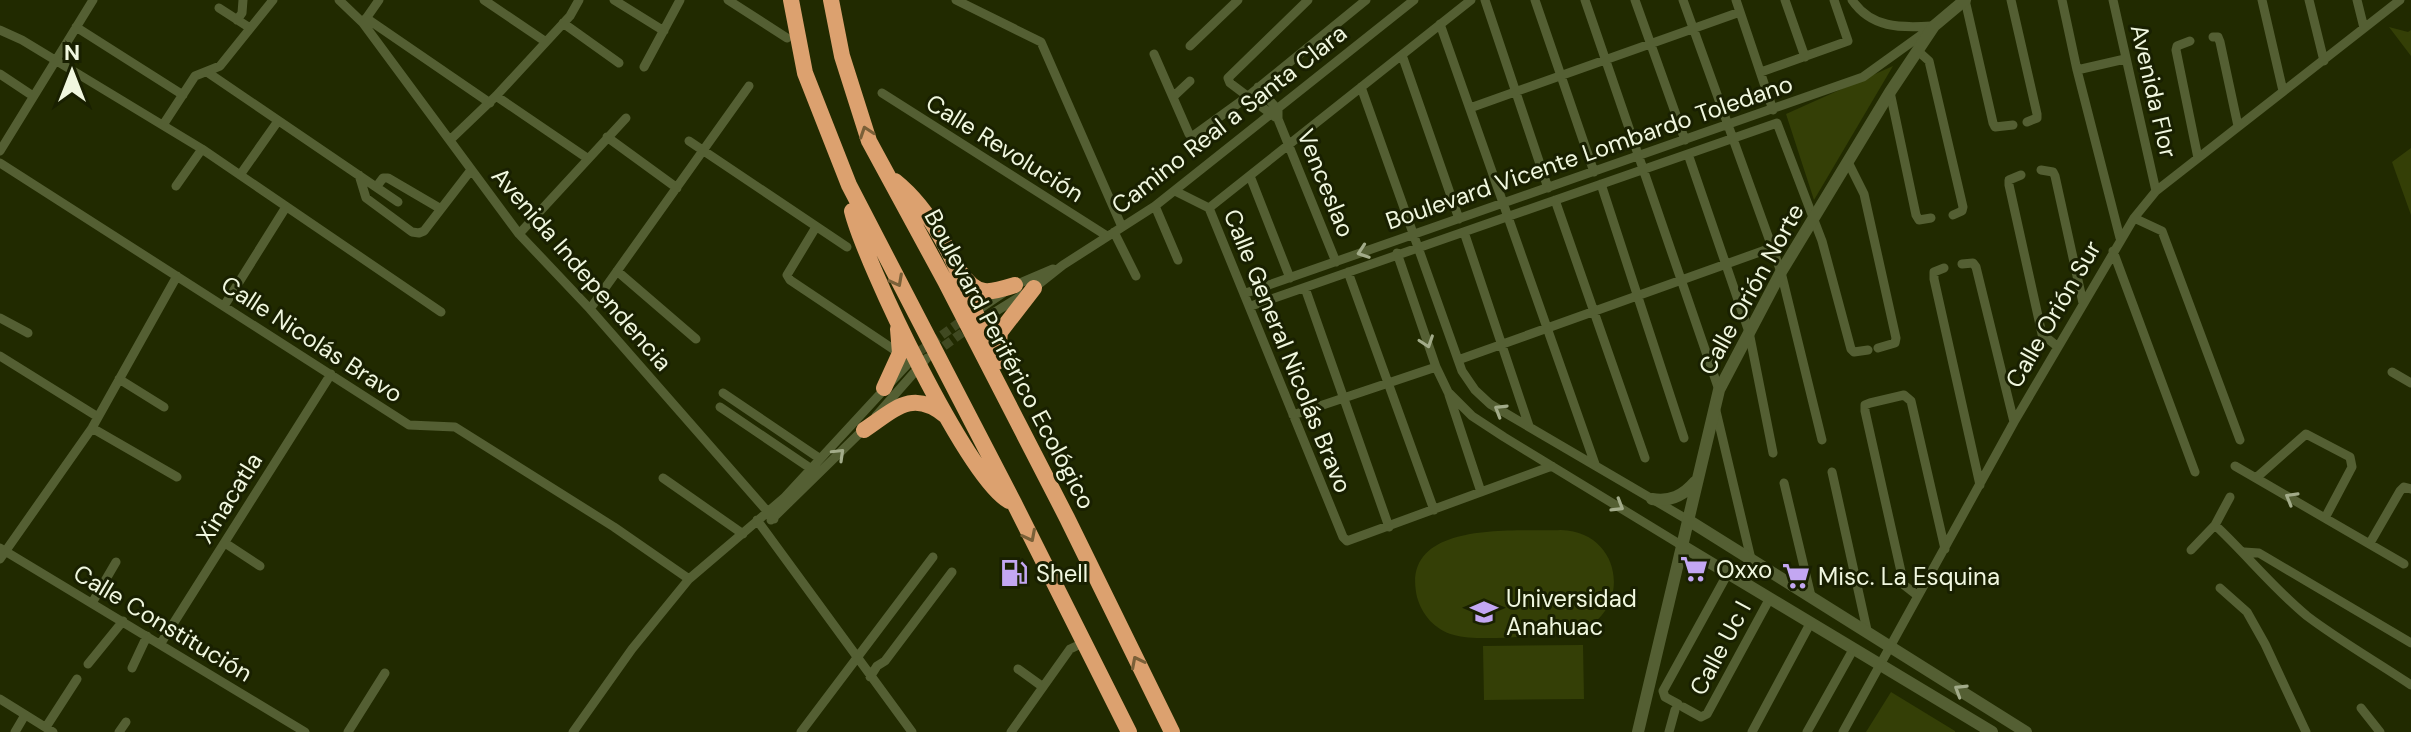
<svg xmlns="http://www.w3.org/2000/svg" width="2411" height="732" viewBox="0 0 2411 732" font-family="'DM Sans',sans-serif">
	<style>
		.green { fill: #343f06 }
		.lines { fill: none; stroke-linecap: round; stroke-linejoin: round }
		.street-tunnel { stroke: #404921; stroke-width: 9; stroke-dasharray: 9 4.5; stroke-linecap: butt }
		.street { stroke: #545f33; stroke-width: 9 }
		.secondary { stroke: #545f33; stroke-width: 12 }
		.highway { stroke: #dca16f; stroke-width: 16 }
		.oneway { stroke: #7a6038 }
		.oneway2 { stroke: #a2ab89 }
		.labels { text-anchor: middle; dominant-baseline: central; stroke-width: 6; stroke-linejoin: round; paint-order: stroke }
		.street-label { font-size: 24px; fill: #f0f7df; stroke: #192001 }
		.poi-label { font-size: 24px; fill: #f0f7df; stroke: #192001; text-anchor: start }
	</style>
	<rect width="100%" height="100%" fill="#212a00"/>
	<!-- green -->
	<path class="green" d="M2389 27 2408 32 2411 30V56Z
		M1893 66 1814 200 1786 114Z
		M2411 148V215L2392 162Z
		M1561 530C1629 532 1633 626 1564 634 1537 635 1478 642 1454 635 1435 630 1422 615 1417 597 1399 519 1516 532 1561 530Z
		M1583 645 1584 699 1484 700 1483 646Z
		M1891 692 1955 731V732H1866Z"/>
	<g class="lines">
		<!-- street-tunnel -->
		<path class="street-tunnel" d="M920 351 967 317
			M933 354 973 325"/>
		<!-- street -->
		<path class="street" d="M339 0 363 23 519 234 590 309 774 519
			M484 0 546 42
			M614 0 664 31
			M728 0 787 38
			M956 0 1041 42 1122 227
			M1485 0 1548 188
			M1535 0 1594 172
			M1585 0 1719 390
			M1635 0 1685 140
			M1683 0 1781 272 1822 440
			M1736 0 1773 110
			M1785 0 1805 57
			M1852 0C1871 28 1900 28 1931 26
			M1965 0 1993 123 1995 127 2013 125
			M2011 0 2037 114V118L2027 122
			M2062 0 2077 70 2120 238
			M2113 0 2156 191
			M2262 0 2283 91
			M2309 0 2324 61
			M2357 0 2364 28
			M219 8 250 28
			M366 18 490 103
			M237 20 242 13 243 0
			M365 20 379 0
			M563 23 619 63
			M1440 24 1595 464
			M76 27 183 95
			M0 30 22 40 202 149 441 312
			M2213 37H2218L2220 42 2238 126
			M2190 41 2177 46 2176 50 2198 158
			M1190 46 1238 0
			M1918 51 1929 61 1963 207 1962 211 1953 215
			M1154 54 1189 134 1193 136 1247 97 1366 0
			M1402 55 1459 219
			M644 67 680 0
			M2077 70 2125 59
			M207 72 398 202
			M1761 72 1848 41 1834 0
			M0 74 33 96
			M1258 87 1278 110V119L1336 262
			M1361 87 1462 371 1475 390 1490 404 1688 520
			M1890 92 1916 215 1919 220 1931 218
			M882 93 1107 236
			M496 96 587 158
			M1173 97 1190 81
			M1470 108 1740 12
			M1275 117 1230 83 1228 78 1308 0
			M163 125 195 76 220 66 273 0
			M607 137 677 188
			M450 140 496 96 570 16 579 0
			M689 141 847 247
			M0 151 93 0
			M1688 154 1749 332 1773 453
			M1848 162 1864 194 1896 338 1895 343 1878 348
			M0 163 409 425 455 427 614 527 689 579
			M2041 170 2053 172 2055 176 2083 303
			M240 175 278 121
			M359 175 366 198 412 232 419 233 424 231 471 170
			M2021 175 2009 180V185L2042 334 2058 347
			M1250 176 1290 278
			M1601 184 1684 438
			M176 186 202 149
			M377 186 383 178H388L441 209
			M1175 191 1209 208 1343 537 1347 541 1552 466
			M1555 200 1645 458
			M1155 206 1178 260
			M1209 208 1471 0
			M2134 218 2162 231 2240 440
			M816 227 787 275 790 280 899 353
			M1114 232 1136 276
			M1464 232 1529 426
			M519 234 626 118
			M2113 251 2195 472
			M1397 253 1436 367 1448 392 1472 416 1504 437 1681 545
			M1962 264 1973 263 1976 267 2014 422
			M1944 268 1934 272V279L1980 485
			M617 271 696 339
			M1348 272 1434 510
			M1305 288 1389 527
			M1246 293 1863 77 1931 28
			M224 306 286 207
			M1251 306 1777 123 1822 241 1851 349 1854 352 1868 350
			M590 309 749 86
			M972 314 1015 285 1053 269
			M0 318 28 333
			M977 323 1034 288 1063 265 1155 206 1414 0
			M0 356 98 417
			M1458 360 1771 248
			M2392 372 2411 383
			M119 379 164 407
			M723 393 819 458
			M1449 395 1481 492
			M720 407 810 468
			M1716 411 1751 559
			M1293 415 1436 367
			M876 416 927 358
			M92 428 177 477
			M2235 466 2404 564
			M1832 472 1867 630
			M663 478 743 534
			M2256 478 2306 434 2350 457 2352 467 2325 518
			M1784 483 1811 596
			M757 520 912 732
			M771 520 866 427
			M2215 525C2247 555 2273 588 2307 616 2340 641 2377 662 2411 685
			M225 543 260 566
			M2370 543 2400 491 2404 487 2411 489
			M0 548 305 732
			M2191 550 2215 525 2230 497
			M2244 552 2259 553 2411 643
			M0 559 92 428 177 276
			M2220 588 2247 612 2265 644 2306 732
			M1918 596 1904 585 1865 411V405L1870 403 1904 395 1911 401 1945 549
			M92 603 116 562
			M161 643 331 374
			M88 664 123 621
			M132 668 147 636
			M1018 669 1043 687
			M870 677 877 666 885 661 952 572
			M0 699 53 732
			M1678 704 1665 697 1663 691 1728 573
			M1683 707 1701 717 1707 714 1770 598
			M2361 708 2380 732
			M46 727 77 679
			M15 732 25 715
			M119 732 126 722
			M348 732 385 673
			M573 732 632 649 689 579 784 498 917 354
			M801 732 933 557
			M1011 732 1070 649 1083 643
			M1669 732 1675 710
			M1752 732 1811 622
			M1807 732 1854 648
			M1843 732 2014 422 2134 218 2156 191 2400 0"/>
		<!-- secondary -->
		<path class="secondary" d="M1652 499C1670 502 1683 496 1695 482
			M1688 520 2026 732
			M1681 545 1992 732
			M1638 732 1719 390 1781 272 1890 92 1934 26 1965 0"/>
		<!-- highway -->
		<path class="highway" d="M791 0 805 73 849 185 1014 503 1129 732
			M831 0 842 56 869 141 945 281 1067 518 1172 732
			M895 181C945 221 964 290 990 346
			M852 211C865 263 967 477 1009 501
			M961 273C978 297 989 293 1015 285
			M997 362 1000 332 1034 288
			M884 388 900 353 898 329
			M864 430C894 410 912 388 946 416"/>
	</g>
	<!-- one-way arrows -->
	<defs><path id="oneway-chevron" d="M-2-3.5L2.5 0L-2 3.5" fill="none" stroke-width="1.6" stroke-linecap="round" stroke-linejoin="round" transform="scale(2)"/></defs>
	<g class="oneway">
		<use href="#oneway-chevron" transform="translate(866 132) rotate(-109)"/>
		<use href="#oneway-chevron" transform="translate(897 281) rotate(62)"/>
		<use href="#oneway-chevron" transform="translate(1030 536) rotate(63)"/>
		<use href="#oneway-chevron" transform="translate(1137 662) rotate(-117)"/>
	</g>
	<g class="oneway2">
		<use href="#oneway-chevron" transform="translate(1363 252) rotate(161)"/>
		<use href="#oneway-chevron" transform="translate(1427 342) rotate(71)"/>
		<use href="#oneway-chevron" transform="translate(1500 410) rotate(-149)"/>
		<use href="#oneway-chevron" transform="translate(839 454) rotate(-44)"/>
		<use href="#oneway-chevron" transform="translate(2291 498) rotate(-150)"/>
		<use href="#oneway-chevron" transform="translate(1618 506) rotate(31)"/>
		<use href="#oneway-chevron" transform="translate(1960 690) rotate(-148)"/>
	</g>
	<!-- icons -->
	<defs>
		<g id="supermarket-bare" transform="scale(2.16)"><path d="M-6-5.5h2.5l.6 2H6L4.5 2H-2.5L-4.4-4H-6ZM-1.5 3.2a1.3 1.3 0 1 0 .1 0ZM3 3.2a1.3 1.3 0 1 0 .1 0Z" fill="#c3a7f2" stroke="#192001" stroke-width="2.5" paint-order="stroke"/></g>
		<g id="fuel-bare" transform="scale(2.16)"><path d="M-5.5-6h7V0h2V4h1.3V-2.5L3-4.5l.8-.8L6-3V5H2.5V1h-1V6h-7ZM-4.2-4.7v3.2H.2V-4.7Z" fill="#c3a7f2" stroke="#192001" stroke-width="2.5" paint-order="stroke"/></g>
		<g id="university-bare" transform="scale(2.16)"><path d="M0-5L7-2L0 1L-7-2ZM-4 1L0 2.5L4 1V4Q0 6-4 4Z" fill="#c3a7f2" stroke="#192001" stroke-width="2.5" paint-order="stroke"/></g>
	</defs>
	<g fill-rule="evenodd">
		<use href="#supermarket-bare" x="1694" y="569"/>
		<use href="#fuel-bare" x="1014" y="573"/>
		<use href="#supermarket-bare" x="1796" y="576"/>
		<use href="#university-bare" x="1484" y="612"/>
	</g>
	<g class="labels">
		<!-- street labels -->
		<g class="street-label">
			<text transform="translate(2154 91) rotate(77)">Avenida Flor</text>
			<text transform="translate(1229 119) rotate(-38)">Camino Real a Santa Clara</text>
			<text transform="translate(1005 148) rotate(32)">Calle Revolución</text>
			<text transform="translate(1589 152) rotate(-19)">Boulevard Vicente Lombardo Toledano</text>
			<text transform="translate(1326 183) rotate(68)">Venceslao</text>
			<text transform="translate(582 269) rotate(49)">Avenida Independencia</text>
			<text transform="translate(1751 289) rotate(-61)">Calle Orión Norte</text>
			<text transform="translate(2053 314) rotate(-60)">Calle Orión Sur</text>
			<text transform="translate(312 339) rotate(33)">Calle Nicolás Bravo</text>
			<text transform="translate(1288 351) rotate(68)">Calle General Nicolás Bravo</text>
			<text transform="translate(1010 359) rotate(62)">Boulevard Periférico Ecológico</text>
			<text transform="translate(229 498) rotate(-58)">Xinacatla</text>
			<text transform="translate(163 623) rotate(31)">Calle Constitución</text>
			<text transform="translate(1720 648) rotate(-62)">Calle Uc I</text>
		</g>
		<!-- poi labels -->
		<g class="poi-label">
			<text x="1716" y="569">Oxxo</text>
			<text x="1036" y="573">Shell</text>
			<text x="1818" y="576">Misc. La Esquina</text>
			<text x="1506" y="598">Universidad<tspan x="1506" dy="28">Anahuac</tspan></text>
		</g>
	</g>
	<!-- north arrow -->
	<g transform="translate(72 72)" stroke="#192001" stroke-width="6" paint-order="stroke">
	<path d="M0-6L14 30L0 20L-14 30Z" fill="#f0f7df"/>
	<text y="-12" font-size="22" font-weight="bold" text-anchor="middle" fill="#f0f7df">N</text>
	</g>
</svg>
